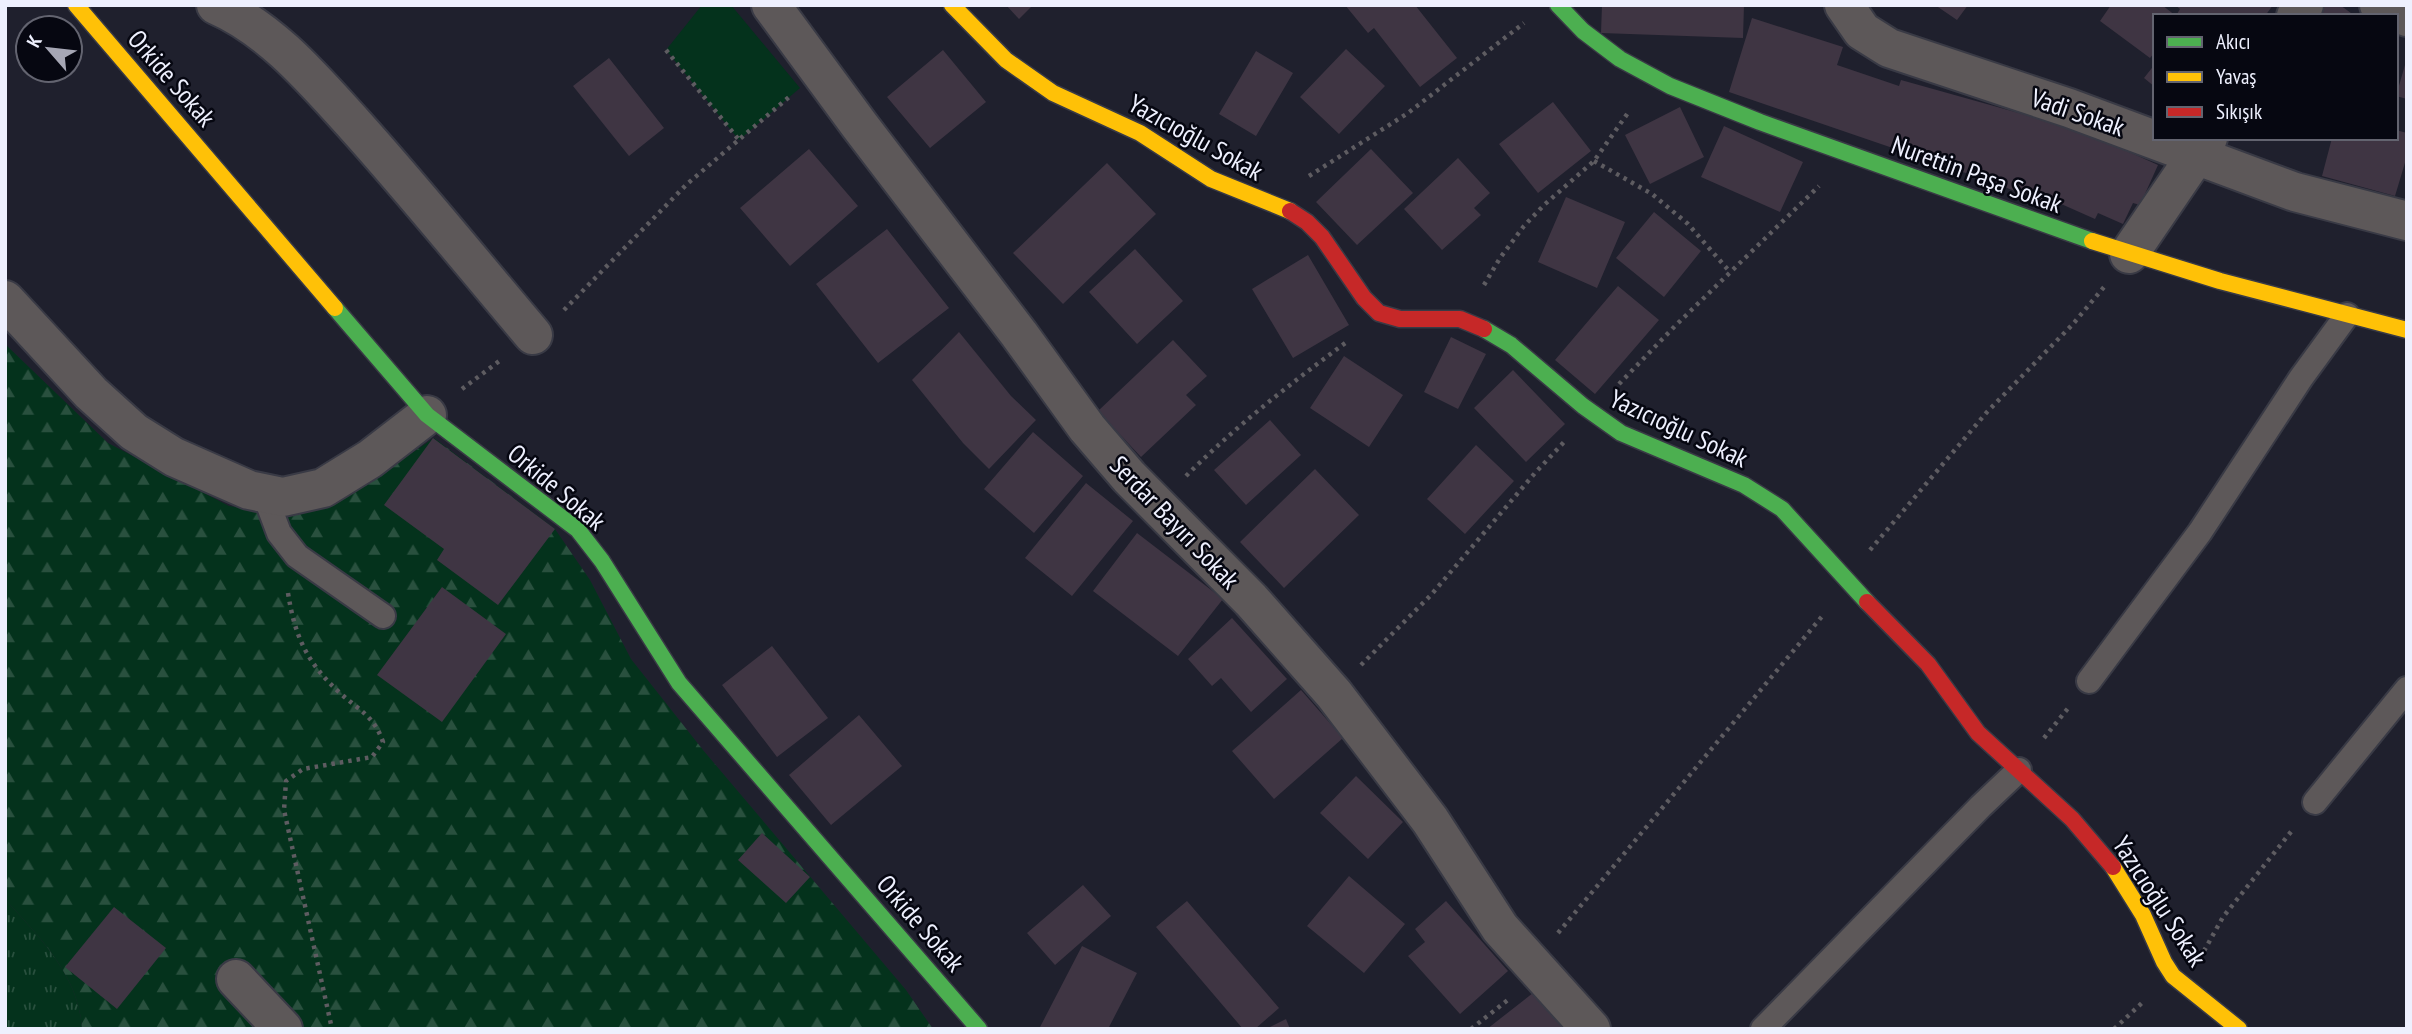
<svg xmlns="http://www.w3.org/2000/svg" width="2412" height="1034" viewBox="0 0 2412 1034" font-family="'PT Sans Narrow',sans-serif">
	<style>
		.grass { fill: url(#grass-tufts) }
		.forest { fill: url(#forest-firs) }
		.park { fill: #04321c }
		.building { fill: #3f3543 }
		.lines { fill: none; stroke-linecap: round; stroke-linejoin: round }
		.lane-casing { stroke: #393a45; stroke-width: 28 }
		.street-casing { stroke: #393a45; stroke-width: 42 }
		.fast-casing { stroke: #393a45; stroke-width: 19 }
		.slow-casing { stroke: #393a45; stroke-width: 19 }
		.jam-casing { stroke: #393a45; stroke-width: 19 }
		.path { stroke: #5e5c61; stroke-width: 4.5; stroke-dasharray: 3.5 5; stroke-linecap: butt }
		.lane { stroke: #5d5859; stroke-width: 24 }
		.street { stroke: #5d5859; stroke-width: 38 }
		.fast { stroke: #4caf50; stroke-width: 16 }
		.slow { stroke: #ffc107; stroke-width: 16 }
		.jam { stroke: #c62828; stroke-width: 16 }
		.labels { text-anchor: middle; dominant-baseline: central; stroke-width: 5; stroke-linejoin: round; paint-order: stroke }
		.street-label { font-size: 26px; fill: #eef0fe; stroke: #060711 }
	</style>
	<defs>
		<pattern id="grass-tufts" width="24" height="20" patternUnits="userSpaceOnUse" patternTransform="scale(1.75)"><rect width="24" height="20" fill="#04321c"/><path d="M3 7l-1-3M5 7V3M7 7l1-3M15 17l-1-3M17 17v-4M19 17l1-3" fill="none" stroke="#29503e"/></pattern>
		<pattern id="forest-firs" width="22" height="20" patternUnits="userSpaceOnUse" patternTransform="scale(1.75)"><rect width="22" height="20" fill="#04321c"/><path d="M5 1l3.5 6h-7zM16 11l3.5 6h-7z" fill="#29503e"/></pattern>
	</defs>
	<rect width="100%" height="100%" fill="#1f202d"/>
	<!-- grass -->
	<path class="grass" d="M5 899C39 937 79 975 82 1029H5Z"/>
	<!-- forest -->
	<path class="forest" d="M5 344 108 443 229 506 291 516 375 478 434 438 555 529 590 580 631 659 703 750 906 990 933 1029H82C79 975 39 937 5 899Z"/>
	<!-- park -->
	<path class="park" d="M702 5H731L800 88 739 140 666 50Z"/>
	<!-- building -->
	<path class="building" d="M1006 5H1033L1019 19Z
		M1345 5H1415L1457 58 1420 87 1374 28 1368 33Z
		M1602 5H1744L1743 38 1601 33Z
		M1935 5H1968L1957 20Z
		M2111 5H2162L2176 16H2155V52L2150 58 2100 21Z
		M2175 5H2273L2265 16H2179L2177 14 2180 9Z
		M2324 5H2340L2355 16H2316Z
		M1752 18 1843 47 1837 65 1899 86 1901 80 2083 131 2158 165 2140 205 2133 203 2123 224 2098 213 2095 219 2059 203 2057 208 1992 182 1729 92Z
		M1346 49 1385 86 1339 134 1300 97Z
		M943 50 986 102 930 148 887 97Z
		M1256 51 1293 73 1256 136 1219 114Z
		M609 58 664 128 629 156 573 86Z
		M2407 58V99L2396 96Z
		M2155 64V87L2144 78Z
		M1553 102 1591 151 1538 193 1499 144Z
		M1680 107 1704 157 1650 184 1625 135Z
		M1724 126 1803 162 1780 212 1701 177Z
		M2396 130 2407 133V156L2395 196 2322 176 2332 138H2396Z
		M809 149 858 206 790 266 740 208Z
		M1371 149 1413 193 1357 245 1316 202Z
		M1458 158 1490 193 1474 208 1481 215 1442 250 1404 209Z
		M1107 163 1156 214 1063 304 1013 253Z
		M1566 197 1625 222 1597 288 1538 262Z
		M1654 212 1701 251 1664 297 1616 258Z
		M887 229 949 308 878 363 816 284Z
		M1135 249 1183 301 1137 344 1089 292Z
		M1308 255 1349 325 1293 358 1252 289Z
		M1618 286 1659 320 1595 394 1555 360Z
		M959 332 1011 396 1036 420 989 469 963 443 912 380Z
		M1451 337 1486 354 1458 409 1424 392Z
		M1173 340 1207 376 1186 395 1196 405 1141 457 1098 411Z
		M1344 356 1403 395 1369 447 1310 408Z
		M1513 370 1565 424 1526 462 1474 408Z
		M1270 420 1301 455 1246 505 1214 470Z
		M1033 432 1083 476 1034 533 984 489Z
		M433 438 555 529 498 605 437 560 444 549 384 505Z
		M1476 445 1514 481 1465 534 1427 499Z
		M1315 469 1359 515 1284 588 1240 542Z
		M1086 483 1133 521 1072 596 1025 558Z
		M1137 533 1223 599 1178 656 1093 591Z
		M442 587 506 634 442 722 377 675Z
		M1232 618 1287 679 1251 712 1221 678 1212 686 1188 659Z
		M772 646 828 718 777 757 722 685Z
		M1301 690 1343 738 1274 799 1232 751Z
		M859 715 902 766 831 825 789 775Z
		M1356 776 1403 822 1368 859 1320 813Z
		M762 833 810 877 786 903 738 860Z
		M1349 876 1405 924 1364 973 1307 926Z
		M1083 885 1111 916 1055 965 1027 933Z
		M1187 901 1279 1008 1255 1029H1243L1156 927Z
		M1446 901 1508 971 1460 1014 1408 956 1425 942 1415 929Z
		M114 907 166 948 117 1009 65 967Z
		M1082 946 1137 973 1108 1029H1039Z
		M1538 989 1571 1029H1487Z
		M1286 1019 1290 1029H1266Z"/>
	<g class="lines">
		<!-- lane casing -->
		<g class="lane-casing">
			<path id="lane" d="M264 493 279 533 297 556 383 616
				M2089 681 2200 532 2301 378 2347 315
				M2315 802 2407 689
				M1763 1029 1981 806 2019 770"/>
		</g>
		<!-- street casing -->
		<g class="street-casing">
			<path id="street" d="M216 5C271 29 313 79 353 123 415 192 473 264 533 335
				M771 5 860 126 1019 334 1087 428 1129 477 1251 600 1334 694 1430 820 1500 928 1591 1029
				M1844 5 1862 31 1889 48 2069 108 2295 192 2407 221
				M2379 5 2407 17
				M2296 16 2304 5
				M2129 254 2208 138
				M5 300 91 393 134 432 174 457 249 490 283 497 323 488 370 459 427 415
				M236 979 283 1029"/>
		</g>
		<!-- fast casing -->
		<g class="fast-casing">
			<path id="fast" d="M1558 5 1583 31 1620 59 1670 86 1760 122 2092 241
				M335 308 427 415 578 530 602 561 679 683 979 1029
				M1484 329 1511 345 1583 406 1621 433 1744 485 1782 509 1867 602"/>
		</g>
		<!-- slow casing -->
		<g class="slow-casing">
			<path id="slow" d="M76 5 335 308
				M952 5 1006 60 1053 93 1140 133 1211 179 1290 211
				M2092 241 2220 281 2407 330
				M2113 867 2143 915 2164 962 2173 976 2239 1029"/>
		</g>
		<!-- jam casing -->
		<g class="jam-casing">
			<path id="jam" d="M1290 211 1307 222 1322 237 1364 298 1379 313 1400 319H1460L1484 329
				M1867 602 1928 664 1978 733 2072 819 2113 867"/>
		</g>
		<!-- path -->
		<path class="path" d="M666 50 739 140
			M1594 161 1652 194 1688 224 1730 272
			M1309 176 1408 113 1524 23
			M1484 285 1500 258 1524 226 1544 205 1594 161 1630 110
			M564 310 687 184 789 97
			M1619 384 1675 326 1819 186
			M462 389 502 359
			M1186 476C1236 426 1291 383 1348 341
			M1870 550 1987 412 2073 324 2104 287
			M288 593C295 637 307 663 340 693 360 711 374 716 383 742L372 757 303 769 286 781 284 810 332 1029
			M1361 665 1431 595 1535 473 1565 441
			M2044 738 2069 707
			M1558 933 1824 614
			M2204 951 2223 917 2294 828
			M1471 1029 1509 999
			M2114 1029 2143 1002"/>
		<!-- lane -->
		<use href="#lane" class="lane"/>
		<!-- street -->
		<use href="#street" class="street"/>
		<!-- fast -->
		<use href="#fast" class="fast"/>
		<!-- slow -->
		<use href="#slow" class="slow"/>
		<!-- jam -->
		<use href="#jam" class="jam"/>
	</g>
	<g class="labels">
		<!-- street labels -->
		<g class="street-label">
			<text transform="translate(172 78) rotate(49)">Orkide Sokak</text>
			<text transform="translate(2078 112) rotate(19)">Vadi Sokak</text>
			<text transform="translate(1196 137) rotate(29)">Yazıcıoğlu Sokak</text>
			<text transform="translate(1977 174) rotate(20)">Nurettin Paşa Sokak</text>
			<text transform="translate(1679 428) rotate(25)">Yazıcıoğlu Sokak</text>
			<text transform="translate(557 487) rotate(40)">Orkide Sokak</text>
			<text transform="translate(1175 522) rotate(46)">Serdar Bayırı Sokak</text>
			<text transform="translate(2160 901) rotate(57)">Yazıcıoğlu Sokak</text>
			<text transform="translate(921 923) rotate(49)">Orkide Sokak</text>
		</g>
	</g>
	<!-- border -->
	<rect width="2412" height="1034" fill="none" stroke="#eef0fe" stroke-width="14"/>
	<!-- legend -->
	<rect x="2153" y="14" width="245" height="126" fill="#060711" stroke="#636470" stroke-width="2"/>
	<rect x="2167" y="37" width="35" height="10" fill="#4caf50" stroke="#636470" stroke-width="2"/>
	<text x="2216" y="49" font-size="21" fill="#eef0fe">Akıcı</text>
	<rect x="2167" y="72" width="35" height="10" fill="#ffc107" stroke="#636470" stroke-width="2"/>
	<text x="2216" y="84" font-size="21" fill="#eef0fe">Yavaş</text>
	<rect x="2167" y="107" width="35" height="10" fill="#c62828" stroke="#636470" stroke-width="2"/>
	<text x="2216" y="119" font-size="21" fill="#eef0fe">Sıkışık</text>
	<!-- north arrow -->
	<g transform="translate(49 49) rotate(298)"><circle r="33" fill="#060711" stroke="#636470" stroke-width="2"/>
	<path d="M0-5L12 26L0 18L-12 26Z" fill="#a6a7b5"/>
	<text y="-10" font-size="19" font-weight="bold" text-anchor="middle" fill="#eef0fe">K</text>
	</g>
</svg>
